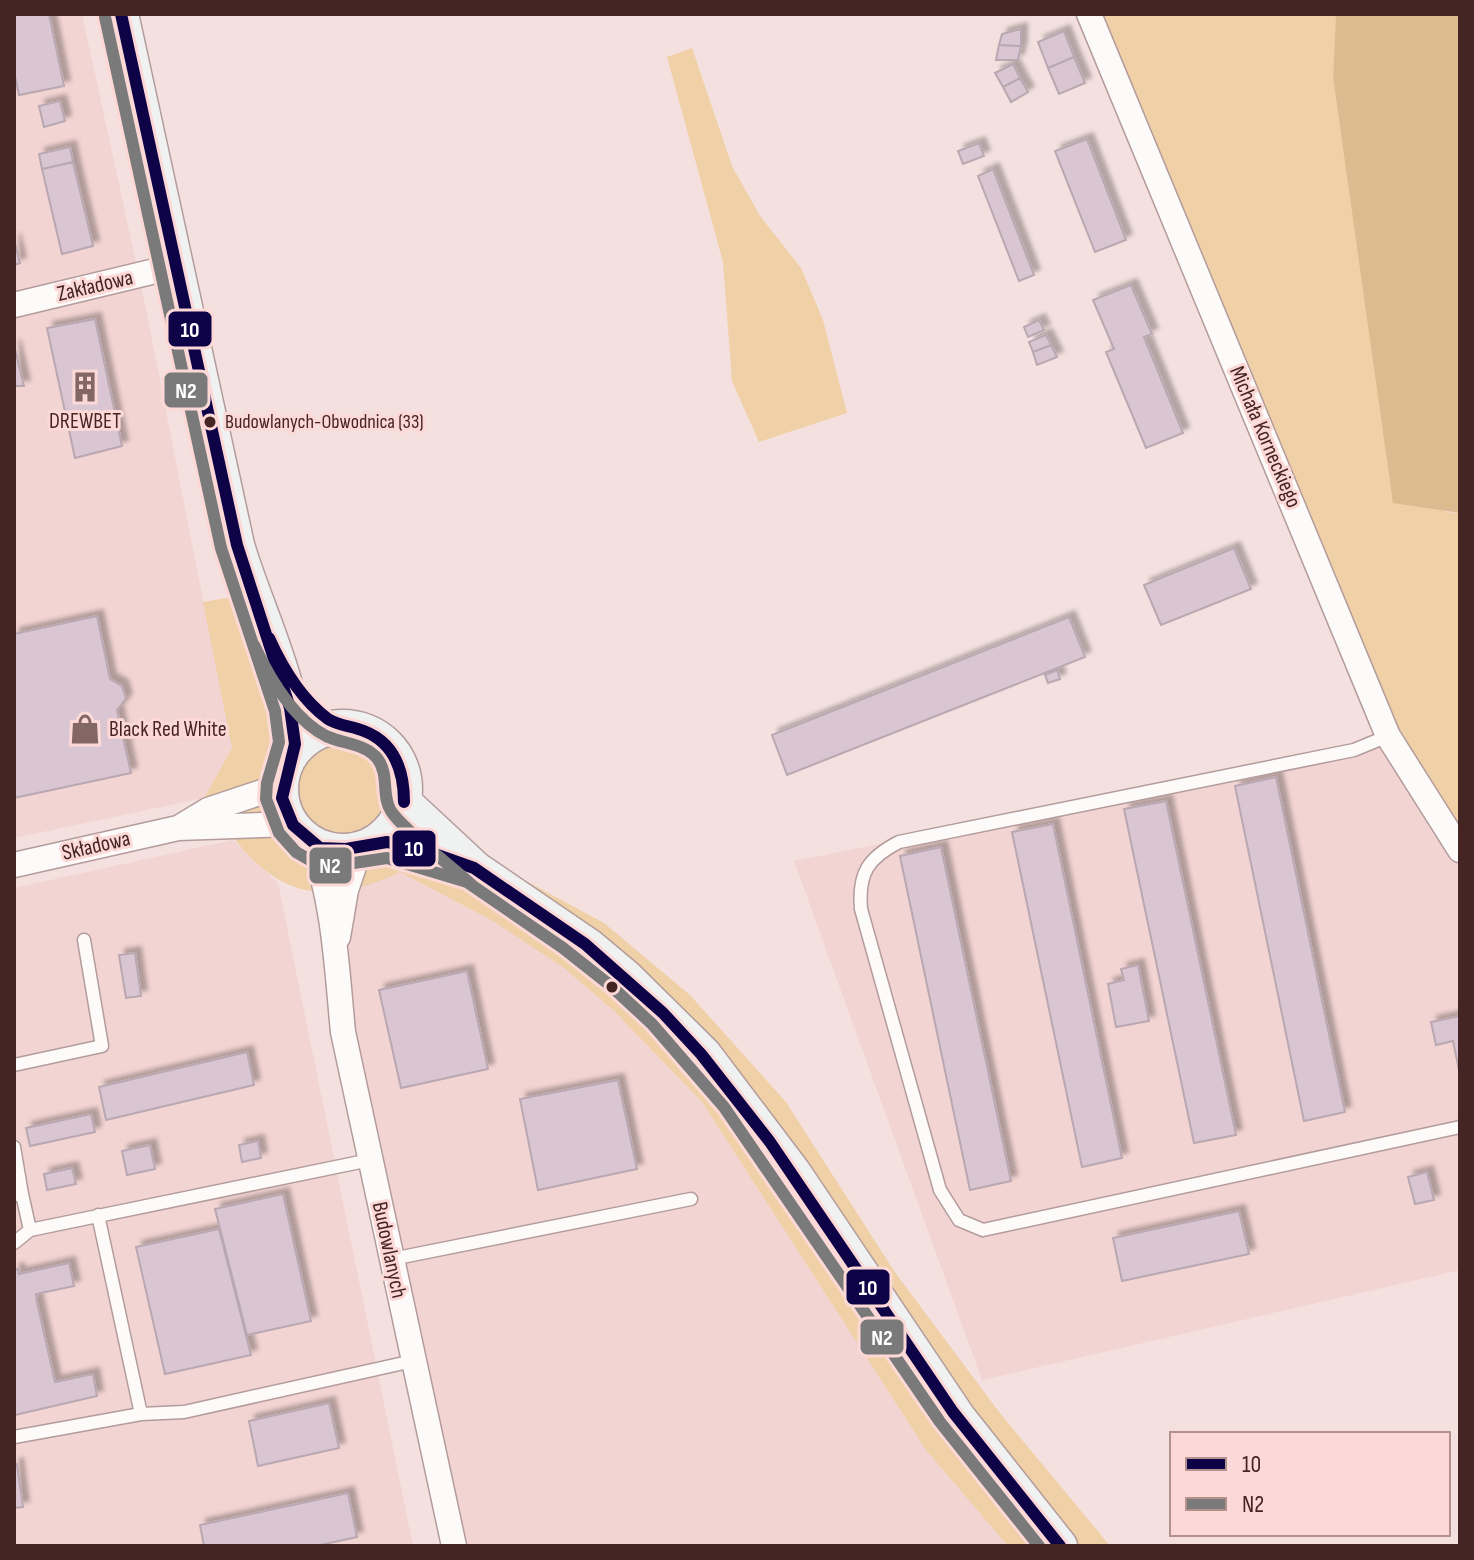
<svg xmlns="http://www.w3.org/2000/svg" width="1474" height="1560" viewBox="0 0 1474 1560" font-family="'Sofia Sans Condensed',sans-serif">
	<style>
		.built { fill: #f2d4d2 }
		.green { fill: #f0d0a7 }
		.forest { fill: #dbbb8f }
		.building { fill: #d9c6d2; stroke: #b9a7b1; stroke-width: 2; filter: url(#shadow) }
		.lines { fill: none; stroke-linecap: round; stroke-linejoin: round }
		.lane-casing { stroke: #b39c9b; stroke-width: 15 }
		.street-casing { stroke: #b39c9b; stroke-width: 27 }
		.secondary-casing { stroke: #b39c9b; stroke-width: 37 }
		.lane { stroke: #fdfafa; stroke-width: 12 }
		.street { stroke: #fdfafa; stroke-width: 24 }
		.secondary { stroke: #f0f2f2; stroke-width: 34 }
		.bus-1-casing { stroke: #fcd9d7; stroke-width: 18 }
		.bus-2-casing { stroke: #fcd9d7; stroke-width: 18 }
		.bus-1 { stroke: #0e0347; stroke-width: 12 }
		.bus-2 { stroke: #7a7a7a; stroke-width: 12 }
		.bus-dot { fill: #452524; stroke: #fcd9d7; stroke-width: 3 }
		.labels { text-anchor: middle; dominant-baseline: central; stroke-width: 6; stroke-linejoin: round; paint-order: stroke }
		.bus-label { font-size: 20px; fill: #452524; stroke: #fcd9d7; text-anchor: start }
		.street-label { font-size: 22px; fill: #452524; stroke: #fcd9d7 }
		.poi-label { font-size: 22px; fill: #452524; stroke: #fcd9d7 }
		.line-badge { stroke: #fcd9d7; stroke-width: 3 }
		.badge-label { font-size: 22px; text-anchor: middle; font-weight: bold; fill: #fff }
	</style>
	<defs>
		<filter id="shadow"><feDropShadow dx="6" dy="-6" stdDeviation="2" flood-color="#0004"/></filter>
	</defs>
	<rect width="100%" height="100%" fill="#f4e1df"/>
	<!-- built -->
	<path class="built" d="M14 14H82L144 299 232 748 204 798 14 838Z
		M1388 736 1460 850V1270L982 1380 794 861 1354 750Z
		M233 840 278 883 413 1546H14V888Z
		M400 872 493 921 564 968 614 1011 702 1102 926 1450 1008 1546H465L370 1103 343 1032 346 890Z"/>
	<!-- green -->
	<path class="green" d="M1089 14H1336L1333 77 1368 316 1446 512 1460 513V850L1388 736Z
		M692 48 732 166 760 216 801 268 823 320 847 413 759 442 732 381 723 262 667 57Z
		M251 594 275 651 325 717 363 730 392 751 405 784 404 802 485 859 604 923 690 995 786 1102 894 1271 999 1412 1110 1546H1008L926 1450 702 1102 614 1011 564 968 493 921 400 872C300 920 259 878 204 798L232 748 203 602Z"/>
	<!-- forest -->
	<path class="forest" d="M1336 14H1460V513L1393 503 1333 77Z"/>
	<!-- building -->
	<path class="building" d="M14 14H49L64 86 19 95 14 72Z
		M1021 29V46L999 45 1002 34Z
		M1064 31 1074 57 1048 68 1038 42Z
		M999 45 1021 46 1018 60H996Z
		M1074 57 1085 83 1059 94 1048 68Z
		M1013 64 1020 78 1003 87 995 73Z
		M1020 78 1028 92 1011 102 1003 87Z
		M60 101 65 121 44 127 39 106Z
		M1087 139 1126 240 1095 252 1055 151Z
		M979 143 984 156 963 164 958 151Z
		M70 147 73 162 42 169 39 154Z
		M73 162 93 246 62 254 42 169Z
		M993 169 1034 275 1019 281 978 176Z
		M14 239 20 263 14 265Z
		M1131 285 1152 334 1144 337 1183 433 1146 448 1106 352 1114 349 1093 300Z
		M95 319 122 446 75 458 47 328Z
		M1039 320 1044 330 1028 337 1024 327Z
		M1046 335 1051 345 1033 352 1029 342Z
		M14 345 24 386H14Z
		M1051 345 1057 357 1037 365 1033 352Z
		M1234 548 1251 589 1161 625 1144 585Z
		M97 616 110 679 122 686 126 699 117 710 131 773 14 798V634Z
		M1069 617 1085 657 787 775 772 735Z
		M1057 670 1060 679 1048 683 1045 675Z
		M1276 777 1345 1112 1304 1121 1235 786Z
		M1166 801 1236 1135 1194 1143 1124 809Z
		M1053 824 1122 1158 1082 1167 1012 832Z
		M941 847 1011 1181 970 1190 900 856Z
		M135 953 141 996 126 998 119 955Z
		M1138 965 1149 1021 1116 1027 1108 984 1124 980 1121 969Z
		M467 971 488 1069 401 1088 379 990Z
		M1460 1016V1075L1453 1041 1436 1045 1431 1022Z
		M247 1052 254 1085 106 1120 99 1087Z
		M618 1080 637 1169 538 1190 520 1099Z
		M91 1114 95 1132 30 1146 26 1128Z
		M258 1141 261 1158 242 1162 239 1145Z
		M150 1145 155 1169 127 1175 122 1151Z
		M72 1168 76 1184 47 1190 44 1174Z
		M1427 1172 1434 1200 1415 1204 1408 1177Z
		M283 1194 311 1321 247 1335 215 1209Z
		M1239 1211 1249 1254 1122 1281 1113 1238Z
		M219 1229 251 1355 165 1374 136 1247Z
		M69 1263 74 1286 36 1294 37 1302 55 1382 93 1374 97 1396 15 1415 14 1270 18 1269 19 1274Z
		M329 1403 339 1448 258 1466 249 1421Z
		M17 1464 23 1507 14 1508V1465Z
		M348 1493 357 1537 316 1546H204L200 1525Z"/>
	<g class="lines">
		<!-- lane casing -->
		<g class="lane-casing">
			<path id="lane" d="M1388 736 1354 750 899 842C868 858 858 873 861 909L940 1190 959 1220 983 1230 1460 1127
				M14 1065 102 1046 84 940
				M14 1147 22 1194
				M14 1195 22 1194 30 1230
				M14 1243 30 1230 370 1160
				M392 1259 691 1199
				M141 1414 184 1412 413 1361
				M14 1437 141 1414 98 1215"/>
		</g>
		<!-- street casing -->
		<g class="street-casing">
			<path id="street" d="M1089 14 1388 736 1460 850
				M14 305 176 266
				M180 827 208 810 271 789 283 773
				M312 842C334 901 337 970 343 1032L454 1546
				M14 865 178 828 292 824
				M338 937 346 890 360 849"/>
		</g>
		<!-- secondary casing -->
		<g class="secondary-casing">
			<path id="secondary" d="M121 14 237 545C254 605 298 690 294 750
				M281 789a62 62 0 1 1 124 0a62 62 0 1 1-124 0Z
				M404 802 476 869 589 946 626 977 704 1054 794 1173 958 1417 1060 1546
				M375 843 397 842 463 864"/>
		</g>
		<!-- lane -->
		<use href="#lane" class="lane"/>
		<!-- street -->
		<use href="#street" class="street"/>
		<!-- secondary -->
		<use href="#secondary" class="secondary"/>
		<!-- bus-1 casing -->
		<g class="bus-1-casing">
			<path id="bus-1" d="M121 14 237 545 290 708 295 744 282 798 293 825 320 848 346 849 387 842 429 852 474 868 585 944 663 1013 701 1054 770 1142 953 1412 1060 1546
				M269 638C282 667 302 700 328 719 339 726 352 726 364 731 395 743 404 771 404 802"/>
		</g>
		<!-- bus-2 casing -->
		<g class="bus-2-casing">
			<path id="bus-2" d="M105 17 221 548 275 711 279 742 267 783 266 799 279 833 296 852 315 863 334 866 387 858 467 882 563 948 611 986 652 1024 724 1107 940 1422 1039 1546
				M254 645C269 677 293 719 326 736 343 744 364 743 377 758 390 775 381 796 391 811 403 830 454 868 473 886"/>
		</g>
		<!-- bus-1 -->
		<use href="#bus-1" class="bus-1"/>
		<!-- bus-2 -->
		<use href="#bus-2" class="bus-2"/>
	</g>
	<!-- icons -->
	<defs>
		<g id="building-bare" transform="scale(2.4)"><path d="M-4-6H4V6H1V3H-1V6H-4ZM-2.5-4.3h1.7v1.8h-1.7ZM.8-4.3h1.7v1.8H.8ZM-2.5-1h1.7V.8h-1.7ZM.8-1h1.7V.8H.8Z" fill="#826765" stroke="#fcd9d7" stroke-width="2.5" paint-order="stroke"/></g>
		<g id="shop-bare" transform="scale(2.4)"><path d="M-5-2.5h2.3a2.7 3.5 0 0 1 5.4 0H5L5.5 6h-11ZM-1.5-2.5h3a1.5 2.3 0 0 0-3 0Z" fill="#826765" stroke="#fcd9d7" stroke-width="2.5" paint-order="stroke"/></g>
	</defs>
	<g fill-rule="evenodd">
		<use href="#building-bare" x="85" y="387"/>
		<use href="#shop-bare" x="85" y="729"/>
	</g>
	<!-- markers -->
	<g class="bus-dot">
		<circle cx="210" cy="422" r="7"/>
		<circle cx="612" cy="987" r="7"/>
	</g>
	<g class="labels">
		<!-- bus labels -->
		<g class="bus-label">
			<text x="225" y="422">Budowlanych-Obwodnica (33)</text>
		</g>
		<!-- street labels -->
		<g class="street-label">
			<text transform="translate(95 286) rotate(-13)">Zakładowa</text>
			<text transform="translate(1265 437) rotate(67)">Michała Korneckiego</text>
			<text transform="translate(96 846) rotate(-13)">Składowa</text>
			<text transform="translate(389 1250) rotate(78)">Budowlanych</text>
		</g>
		<!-- poi labels -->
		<g class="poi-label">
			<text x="85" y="421">DREWBET</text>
			<text x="109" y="729" text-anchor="start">Black Red White</text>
		</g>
	</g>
	<g class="line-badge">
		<rect x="167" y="310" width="46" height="38" rx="8" fill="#0e0347"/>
		<rect x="163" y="371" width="46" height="38" rx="8" fill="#7a7a7a"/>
		<rect x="391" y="829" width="46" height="39" rx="8" fill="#0e0347"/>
		<rect x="308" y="846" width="45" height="39" rx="8" fill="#7a7a7a"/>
		<rect x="845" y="1268" width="46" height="38" rx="8" fill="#0e0347"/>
		<rect x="859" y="1318" width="46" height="38" rx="8" fill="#7a7a7a"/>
	</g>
	<g class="badge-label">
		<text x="190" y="337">10</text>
		<text x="186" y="398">N2</text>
		<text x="414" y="856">10</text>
		<text x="330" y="873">N2</text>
		<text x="868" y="1295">10</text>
		<text x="882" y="1345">N2</text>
	</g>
	<!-- border -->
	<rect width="1474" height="1560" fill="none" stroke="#452524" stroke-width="32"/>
	<!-- legend -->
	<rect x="1170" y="1432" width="280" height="104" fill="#fcd9d7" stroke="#b3918f" stroke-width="2"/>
	<rect x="1186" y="1458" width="40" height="12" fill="#0e0347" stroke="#b3918f" stroke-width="2"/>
	<text x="1242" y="1472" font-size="24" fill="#452524">10</text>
	<rect x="1186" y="1498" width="40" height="12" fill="#7a7a7a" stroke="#b3918f" stroke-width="2"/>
	<text x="1242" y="1512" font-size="24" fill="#452524">N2</text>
</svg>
